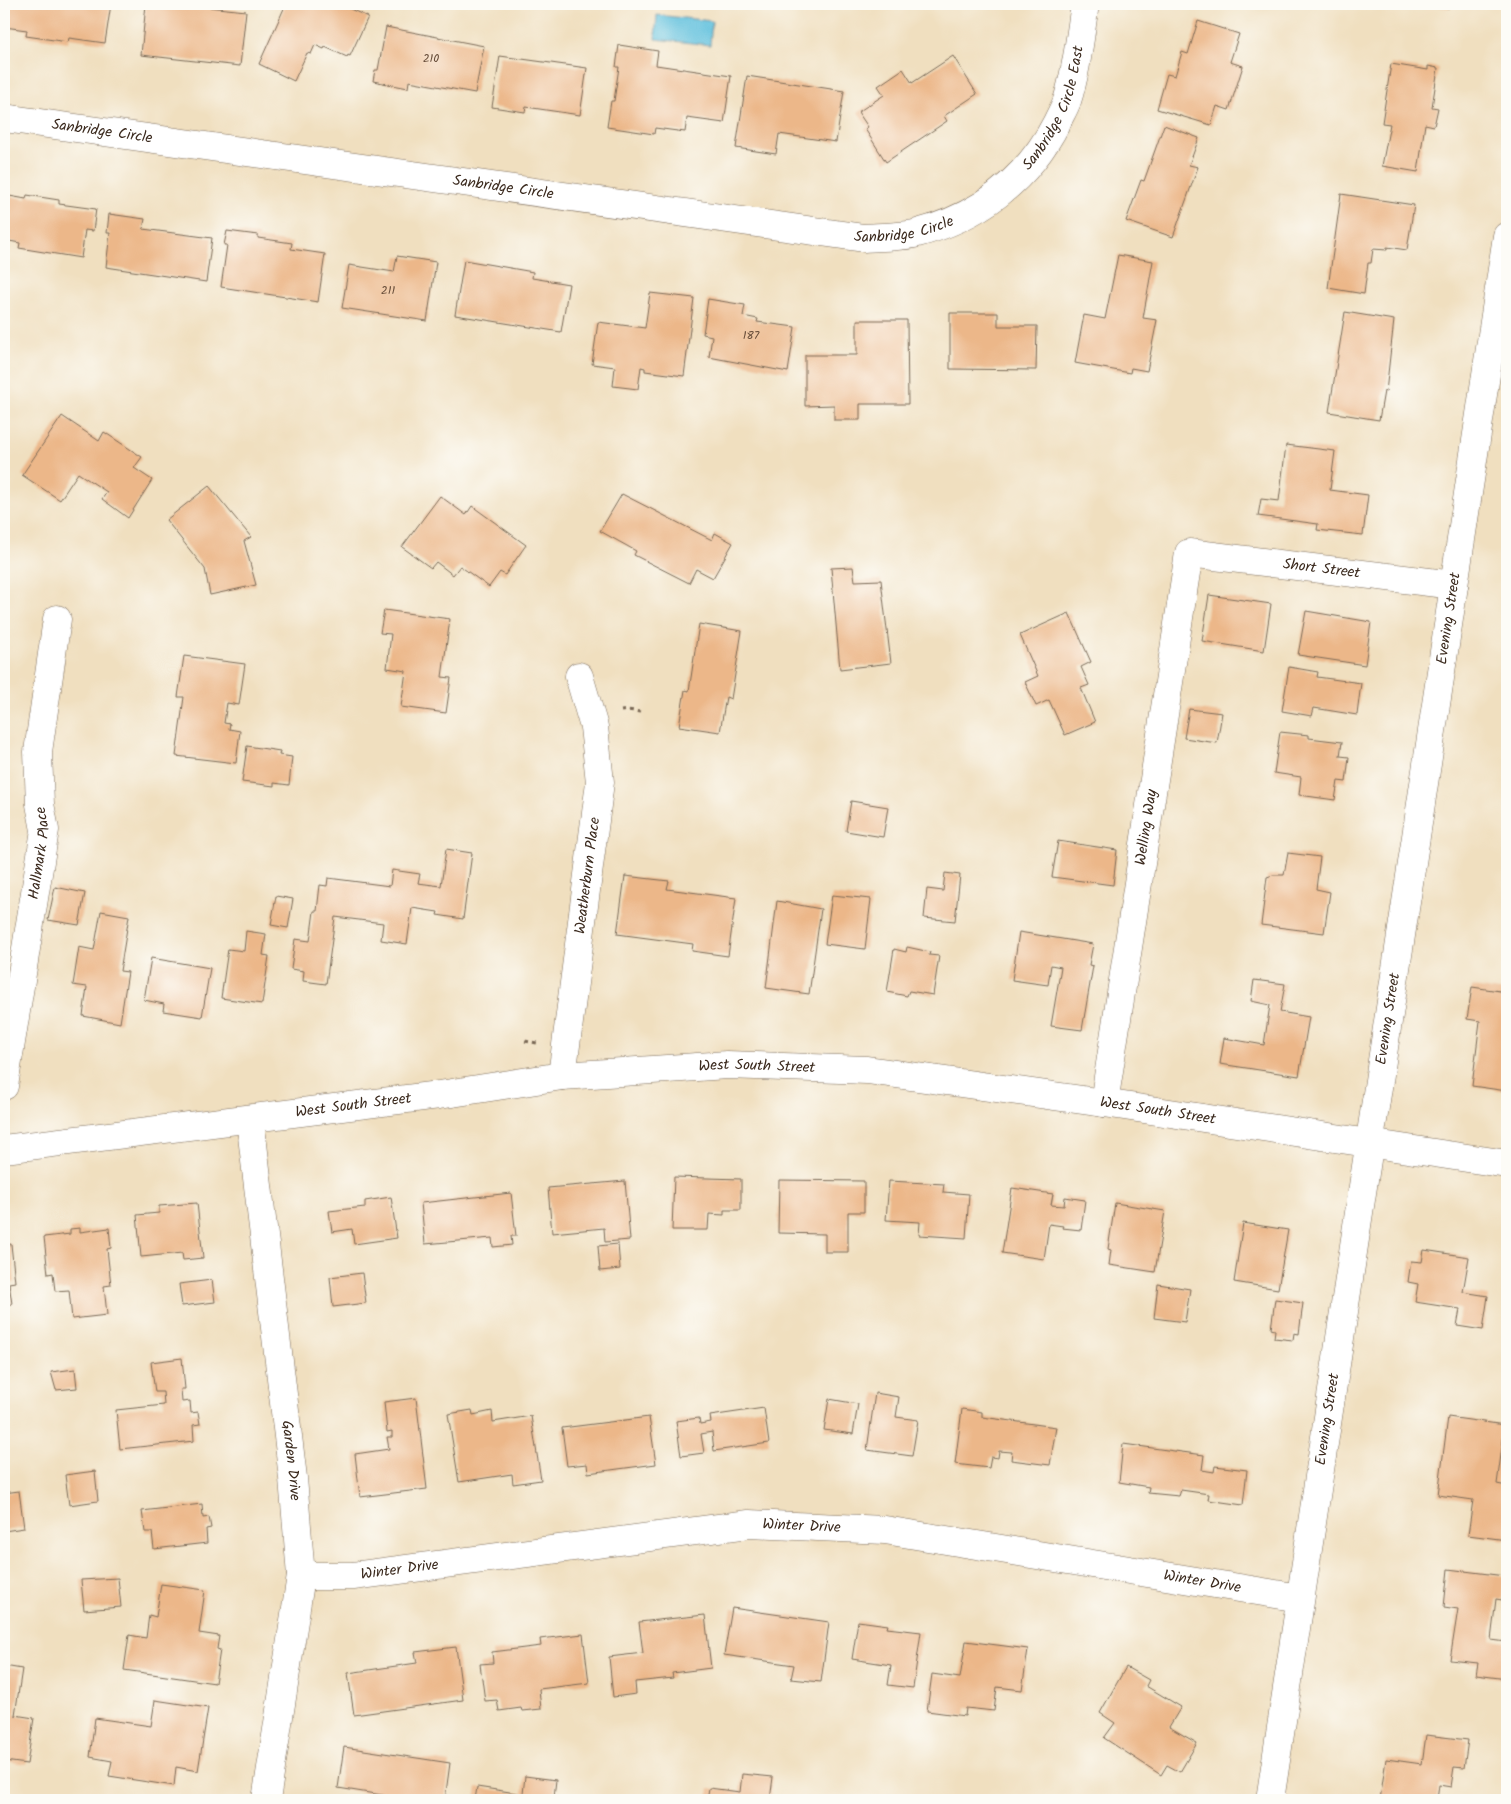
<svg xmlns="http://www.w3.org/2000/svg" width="1511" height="1804" viewBox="0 0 1511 1804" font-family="Kalam,sans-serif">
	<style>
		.water { fill: #5fc0dd; stroke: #4d757e }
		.building { fill: #ecb789 }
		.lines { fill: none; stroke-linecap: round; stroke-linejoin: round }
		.street-casing { stroke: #7a6956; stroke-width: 29 }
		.path { stroke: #7a6956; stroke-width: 3; stroke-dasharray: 4 4; stroke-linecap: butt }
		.street { stroke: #fff; stroke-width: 28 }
		.labels { text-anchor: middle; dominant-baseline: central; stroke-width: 4.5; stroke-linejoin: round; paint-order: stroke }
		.number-label { font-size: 12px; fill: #674d39 }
		.street-label { font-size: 15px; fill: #3b2a1e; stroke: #fdfcf7 }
	</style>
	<rect width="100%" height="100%" fill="#fdfcf7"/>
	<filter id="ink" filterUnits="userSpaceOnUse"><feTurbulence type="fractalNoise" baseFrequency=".02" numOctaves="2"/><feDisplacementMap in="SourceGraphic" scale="10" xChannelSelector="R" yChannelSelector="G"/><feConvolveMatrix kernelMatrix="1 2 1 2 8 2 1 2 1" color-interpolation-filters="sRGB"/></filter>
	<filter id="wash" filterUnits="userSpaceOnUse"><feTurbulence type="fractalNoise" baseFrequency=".0096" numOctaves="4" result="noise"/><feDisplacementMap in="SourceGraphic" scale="20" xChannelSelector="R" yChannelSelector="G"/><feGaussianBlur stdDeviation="1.12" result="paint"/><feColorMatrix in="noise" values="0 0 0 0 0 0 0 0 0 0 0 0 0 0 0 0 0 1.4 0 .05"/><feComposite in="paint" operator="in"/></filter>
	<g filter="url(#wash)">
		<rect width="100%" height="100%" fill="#f0dfbf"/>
		<!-- water -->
		<path class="water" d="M657 15 712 21 710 45 655 39Z"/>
		<g id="blocks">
			<!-- building -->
			<path class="building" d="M4 4H111L105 43 69 38 68 42 26 36 27 30 4 27Z
				M146 4H179L246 11 240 66 141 55Z
				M286 4H339L368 17 350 56 348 55 347 57 325 47 324 49 315 45 311 54 307 53 294 81 259 64Z
				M1423 4H1450L1449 8Z
				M1198 21 1239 34 1230 62 1243 66 1229 110 1217 106 1211 125 1157 109 1167 74 1175 76 1182 52 1188 54Z
				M386 27 484 46 475 93 409 81 408 88 373 81 375 70H378Z
				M619 45 658 51 656 65 731 76 724 123 687 118 685 132 655 128 654 134 607 127 611 101H614L619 67H616Z
				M500 56 587 68 580 115 526 107 525 112 492 107Z
				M953 56 977 94 944 116 947 121 886 162 865 129 868 127 858 112 884 95 878 86 903 69 912 83Z
				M1391 64 1428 70V66L1438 68 1432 107 1438 108 1434 126 1425 124 1418 172 1382 166 1390 124 1382 123Z
				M747 76 844 91 836 142 779 134 776 154 736 148Z
				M1164 125 1199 138 1189 165 1198 167 1173 237 1126 221 1141 180 1144 181Z
				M1341 194 1414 205 1407 250 1387 247V250L1373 249 1371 263H1368L1364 294 1328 288Z
				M4 195 26 199 27 195 59 200V204L96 209 93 231 85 230 81 258 19 248 20 243 4 240Z
				M109 214 145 219 143 229 212 238 206 282 106 267 110 233H107Z
				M227 231 258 235V238L292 243 291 249 325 254 318 302 221 287 227 245H224Z
				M1118 255 1153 261 1143 318 1157 320 1147 371 1131 368 1130 373 1075 363 1084 315 1105 319Z
				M397 256 436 262 427 321 342 308 349 265 394 272Z
				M464 260 533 272 532 278 569 284 561 332 455 315Z
				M650 293 694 298 684 376 645 371V368L641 367 638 389 613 386 615 367 592 364 598 322 645 328Z
				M708 299 745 305 743 316 758 319 757 322 795 327 788 372 709 357 712 336 703 334Z
				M1345 312 1394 320 1386 392 1384 391 1379 420 1329 412Z
				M950 313H998V326H1037L1036 370 950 369Z
				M857 320H907L908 404H860V420H834V405L805 406V355H857Z
				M62 416 99 441 104 432 142 457 134 468 152 480 128 518 102 499 107 492 78 473 60 500 22 475Z
				M1286 445 1335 451 1330 490 1368 495 1363 535 1317 530 1318 524 1258 516 1261 499 1279 501Z
				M209 486 251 537 244 541 256 585 210 595 205 569 166 520Z
				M622 494 712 540 715 533 733 543 713 578 696 569 689 583 634 555 636 551 600 531Z
				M440 496 466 515 472 506 526 545 505 575 500 572 489 587 460 566 453 575 436 562 431 568 402 547Z
				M853 567 855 581 881 580 891 663 840 669 831 568Z
				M1209 595 1271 604 1264 651 1202 641Z
				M384 610 450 619 442 677 451 678 446 713 401 707 406 671 387 668 391 634 380 633Z
				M1306 611 1371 622 1365 665 1298 655Z
				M1069 613 1091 662 1081 667 1089 685 1081 688 1095 722 1065 735 1049 700 1036 706 1025 682 1038 676 1020 635Z
				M699 624 742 631 731 699 726 697 720 732 679 726 685 690 689 691Z
				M184 656 245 664 239 705 227 703 224 723 230 724 229 729 240 731 236 763 176 756 184 697H178Z
				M1289 667 1318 672 1317 677 1361 683 1357 715 1314 708 1312 716 1282 711Z
				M1189 709 1222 713 1217 743 1184 738Z
				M1280 732 1309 735V738L1342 742 1340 756 1349 757 1346 782 1338 781 1335 800 1299 795 1301 777 1274 773Z
				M247 746 280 751 279 755 292 757 289 785 274 783V786L242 782Z
				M851 801 888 807 883 837 846 831Z
				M1058 841 1117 850 1113 885 1052 877Z
				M446 849 472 853 463 919 437 915 438 912 412 908 407 944 381 940 383 923 335 917 326 984 303 981 304 971 291 969 295 939 310 941 314 911H317L320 885 327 886 328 878 390 886 392 870 420 874 418 883 441 886Z
				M1288 853 1320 857 1316 889 1330 892 1324 933 1261 925 1267 877 1273 875H1284Z
				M945 873 960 875 955 921 924 918 927 889 943 891Z
				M625 876 669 881 667 889 736 898 728 956 692 951 693 944 617 934Z
				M55 887 85 893 79 925 48 920Z
				M832 895 871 899 865 949 825 944Z
				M276 896 293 899 288 928 271 925Z
				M777 901 821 909 809 994 766 988Z
				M101 911 129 916 120 971 128 972 120 1023 83 1016 87 987 73 985 79 947 94 950Z
				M246 931 266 934 263 955 269 956 262 1004 221 998 228 949 244 951Z
				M1019 932 1093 944 1089 965 1093 966 1082 1030 1051 1026 1061 967 1051 965 1048 985 1012 980Z
				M907 947 930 952 929 955 939 956 933 995 909 991 907 996 887 992 894 949 906 952Z
				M151 958 210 968 202 1017 163 1011 164 1004 144 1000Z
				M1254 980 1285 984 1280 1012 1309 1017 1299 1076 1220 1064 1224 1038 1264 1045 1270 1005 1251 1001Z
				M1472 987 1507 992V1091L1472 1086 1480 1021 1467 1019Z
				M674 1177 741 1179V1210H724V1215L709 1214 708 1230H672Z
				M779 1180 864 1181V1212H848V1252H825V1234L778 1233Z
				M625 1181 630 1240 605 1242 604 1228 552 1233 548 1188Z
				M889 1181 944 1184 943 1192 969 1194 966 1238 919 1235 920 1222 886 1220Z
				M1012 1188 1053 1194 1051 1205 1064 1206 1065 1197 1085 1200 1081 1230 1062 1228 1063 1226 1049 1224 1044 1259 1002 1253Z
				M511 1193 516 1236H511L512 1245 493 1247 492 1238 425 1244 421 1203Z
				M391 1197 397 1238 354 1244 352 1229 332 1232 329 1211 365 1207V1201Z
				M197 1203 203 1258 183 1260 182 1253 141 1257 137 1215 159 1213V1206Z
				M1115 1203 1165 1211 1155 1272 1109 1265 1111 1250 1108 1249Z
				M1243 1223 1288 1230 1278 1289 1234 1282Z
				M80 1228V1232L109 1228 111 1248 107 1249 111 1285 104 1286 107 1315 72 1319 69 1290 55 1291 53 1273 48 1274 44 1237 70 1234V1229Z
				M11 1244 15 1282 9 1283 12 1304 4 1305V1245Z
				M618 1244 620 1269 600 1271 598 1246Z
				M1424 1250 1469 1257 1463 1292 1488 1296 1483 1330 1457 1326 1460 1309 1415 1302 1418 1284 1408 1282 1411 1261 1422 1262Z
				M362 1273 366 1303 333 1307 330 1277Z
				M212 1280 215 1302 182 1306 179 1284Z
				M1158 1284 1190 1289 1185 1322 1154 1318Z
				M1275 1299 1303 1303 1299 1334 1294 1333 1293 1340 1274 1338 1275 1330 1271 1329Z
				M182 1358 185 1389H181L182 1402 190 1401 191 1413 198 1412 200 1424 193 1425 194 1441 120 1449 116 1410 164 1405 163 1392H155L151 1362Z
				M75 1369 77 1388 56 1390 51 1372Z
				M875 1393 899 1397 896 1417 918 1420 912 1456 867 1450Z
				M416 1398 427 1489 360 1497 355 1454 389 1449 387 1437H392V1431L387 1432 384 1402Z
				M829 1399 858 1404 853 1434 824 1430Z
				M764 1408 769 1443 714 1451 712 1432 701 1434 704 1453 681 1456 676 1421 699 1418 700 1424 711 1422 710 1416Z
				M962 1409 982 1412V1417L1056 1427 1050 1465 1011 1460 1012 1452 999 1451 998 1458 991 1457 989 1468 955 1464Z
				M472 1410 473 1415 492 1411 493 1422 531 1416 541 1480 513 1484 512 1474 459 1482 448 1414Z
				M649 1417 656 1464 588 1473 587 1464 567 1466 562 1428Z
				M1448 1417 1505 1425 1497 1484 1507 1486V1540L1468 1535 1473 1500 1438 1495Z
				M1123 1444 1204 1455 1202 1470 1214 1472 1215 1466 1247 1470 1243 1505 1208 1500 1209 1494 1181 1490 1179 1496 1148 1493 1149 1487 1119 1482Z
				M95 1471 98 1501 69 1505 65 1475Z
				M19 1491 24 1528 4 1531V1493Z
				M202 1504 203 1518 209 1517 211 1528 206 1529 207 1543 154 1549 152 1532H145L142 1511Z
				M1448 1569 1505 1576 1502 1600 1496 1599 1491 1640 1507 1642V1679L1476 1675 1478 1663 1450 1660 1458 1609 1444 1607Z
				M118 1578 121 1607 84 1610 81 1580Z
				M161 1584 205 1590 199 1633 219 1636 217 1649 220 1650 215 1683 124 1670 129 1635 146 1638 149 1615 156 1617Z
				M732 1608 829 1622 821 1682 791 1679 794 1665 724 1655Z
				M705 1615 711 1668 672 1673 673 1678 635 1682 636 1694 613 1697 609 1657 643 1653 639 1622Z
				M858 1621 888 1625 887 1628 921 1632 913 1688 888 1685 891 1665 852 1659Z
				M583 1634 589 1683 539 1689 541 1709 522 1711 521 1708 499 1711 497 1700 485 1701 480 1664 493 1663 492 1652 541 1646 540 1639Z
				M966 1641 1028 1649 1022 1690 997 1687 994 1711 966 1708 965 1716 927 1711 932 1674 960 1678Z
				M456 1647 463 1700 354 1715 348 1673 417 1663 415 1652Z
				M4 1666 22 1669 15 1715 34 1718 27 1764 4 1761Z
				M1126 1667 1149 1680 1146 1686 1181 1707 1169 1727 1197 1743 1180 1772 1167 1765 1161 1775 1104 1738 1115 1723 1100 1713Z
				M155 1700 208 1708 198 1771 176 1767 174 1786 109 1776 112 1761 90 1757 95 1718 151 1726Z
				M1426 1735 1468 1740 1464 1768 1454 1767 1451 1787 1439 1785 1437 1800H1380L1386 1759 1422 1764Z
				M344 1747 450 1763 445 1800H406L407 1799 338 1788Z
				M742 1774 773 1777 770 1800H707L709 1788 740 1792Z
				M525 1776 556 1780 554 1797 566 1800H475L477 1787 523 1794Z"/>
		</g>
	</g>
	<g filter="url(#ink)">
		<use href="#blocks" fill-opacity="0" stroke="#7a6956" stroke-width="1"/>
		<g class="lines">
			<!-- street casing -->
			<g class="street-casing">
				<g id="street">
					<path id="s1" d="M4 118 864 238C880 237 898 237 914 234 977 218 1027 181 1057 122 1060 115 1064 109 1067 101 1077 70 1080 36 1085 4"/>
					<path id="s2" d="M562 1076 600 782 594 727 579 676"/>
					<path id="s3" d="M4 1086 45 830 40 804 38 752 57 619"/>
					<path id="s4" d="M1104 1103 1189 553 1454 585"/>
					<path id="s5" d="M250 1119 293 1478 301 1576 266 1800"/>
					<path id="s6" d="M4 1149 439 1095 562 1076 727 1065 867 1070 1104 1103 1507 1164"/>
					<path id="s7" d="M301 1576H353L749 1524 885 1530 1300 1598"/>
					<path id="s8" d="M1270 1800 1507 236"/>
				</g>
			</g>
			<!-- path -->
			<path class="path" d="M621 711 628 710 640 712
				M525 1041 537 1043"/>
			<!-- street -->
			<use href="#street" class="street"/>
		</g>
	</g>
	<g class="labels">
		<!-- number labels -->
		<g class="number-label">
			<text x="431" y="58">210</text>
			<text x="388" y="290">211</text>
			<text x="751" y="335">187</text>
		</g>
		<!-- street labels -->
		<g class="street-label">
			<text stroke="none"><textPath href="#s1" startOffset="1118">Sanbridge Circle East</textPath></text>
			<text stroke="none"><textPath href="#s1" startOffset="99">Sanbridge Circle</textPath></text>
			<text stroke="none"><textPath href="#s1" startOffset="504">Sanbridge Circle</textPath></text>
			<text stroke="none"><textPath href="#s1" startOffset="909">Sanbridge Circle</textPath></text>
			<text stroke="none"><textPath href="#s4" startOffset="690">Short Street</textPath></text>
			<text stroke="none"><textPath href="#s8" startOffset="1195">Evening Street</textPath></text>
			<text stroke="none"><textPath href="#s4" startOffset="279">Welling Way</textPath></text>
			<text stroke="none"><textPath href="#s3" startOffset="236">Hallmark Place</textPath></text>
			<text stroke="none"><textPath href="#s2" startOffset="202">Weatherburn Place</textPath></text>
			<text stroke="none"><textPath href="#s8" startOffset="790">Evening Street</textPath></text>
			<text stroke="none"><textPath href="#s6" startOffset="758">West South Street</textPath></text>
			<text stroke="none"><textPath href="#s6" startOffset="352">West South Street</textPath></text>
			<text stroke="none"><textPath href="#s6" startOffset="1162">West South Street</textPath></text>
			<text stroke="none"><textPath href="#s8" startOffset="385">Evening Street</textPath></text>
			<text stroke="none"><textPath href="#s5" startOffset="344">Garden Drive</textPath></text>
			<text stroke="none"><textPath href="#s7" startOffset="504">Winter Drive</textPath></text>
			<text stroke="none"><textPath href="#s7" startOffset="99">Winter Drive</textPath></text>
			<text stroke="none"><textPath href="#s7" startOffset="909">Winter Drive</textPath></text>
		</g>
	</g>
	<!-- margin -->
	<rect width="1511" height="1804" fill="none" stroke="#fdfcf7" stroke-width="20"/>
</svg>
